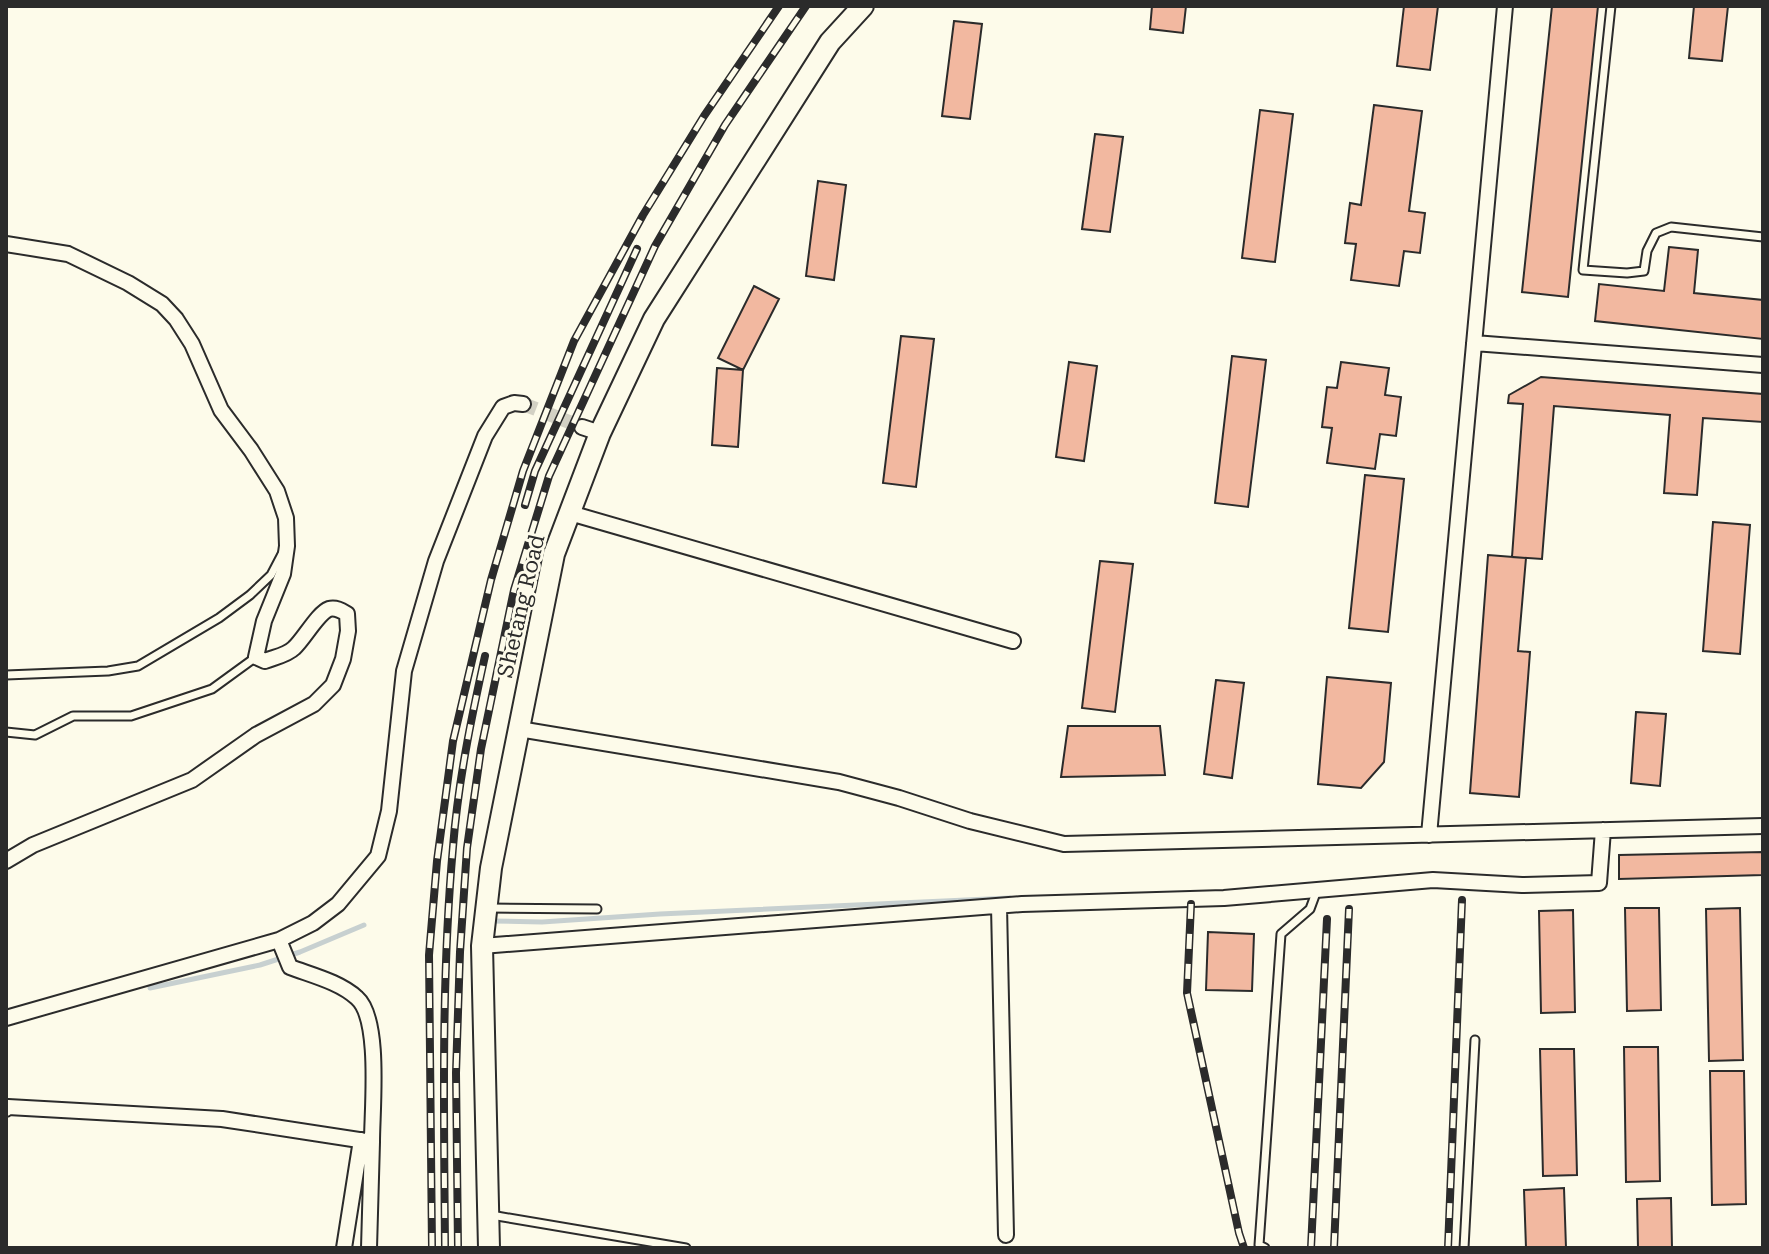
<svg xmlns="http://www.w3.org/2000/svg" width="1769" height="1254" viewBox="0 0 1769 1254" font-family="'Roboto Serif',serif">
	<style>
		.lines { fill: none; stroke-linecap: round; stroke-linejoin: round }
		.stream { stroke: #c7d0d0; stroke-width: 5 }
		.building { fill: #f2b8a0; stroke: #2b2b2b; stroke-width: 2 }
		.street-tunnel { stroke: #d3d1c4; stroke-width: 14; stroke-dasharray: 14 7; stroke-linecap: butt }
		.lane-casing { stroke: #2b2b2b; stroke-width: 11 }
		.street-casing { stroke: #2b2b2b; stroke-width: 18 }
		.secondary-casing { stroke: #2b2b2b; stroke-width: 24 }
		.lane { stroke: #fdfbea; stroke-width: 7 }
		.street { stroke: #fdfbea; stroke-width: 14 }
		.secondary { stroke: #fdfbea; stroke-width: 20 }
		.rail-casing { stroke: #2b2b2b; stroke-width: 8 }
		.rail { stroke: #fdfbea; stroke-width: 5; stroke-dasharray: 15; stroke-linecap: butt }
		.labels { text-anchor: middle; dominant-baseline: central; stroke-width: 6; stroke-linejoin: round; paint-order: stroke }
		.street-label { font-size: 22px; fill: #2b2b2b; stroke: #fdfbea }
	</style>
	<rect width="100%" height="100%" fill="#fdfbea"/>
	<g class="lines">
		<!-- stream -->
		<path class="stream" d="M492 921 542 922 660 914 1010 898
			M150 988 260 965 300 952 364 925"/>
	</g>
	<!-- building -->
	<path class="building" d="M1152 6H1186L1183 33 1150 29Z
		M1404 6H1438L1430 70 1397 66Z
		M1552 6H1598L1568 297 1522 292Z
		M1694 6H1728L1722 61 1689 58Z
		M954 21 982 24 970 119 942 116Z
		M1374 105 1422 111 1409 211 1425 213 1420 253 1404 251 1399 286 1351 280 1356 244 1345 243 1350 203 1361 205Z
		M1260 110 1293 114 1275 262 1242 258Z
		M1095 134 1123 137 1110 232 1082 229Z
		M818 181 846 185 834 280 806 276Z
		M1669 247 1698 250 1694 293 1763 300V339L1595 321 1599 284 1664 291Z
		M754 286 779 299 743 370 718 358Z
		M901 336 934 339 916 487 883 483Z
		M1232 356 1266 360 1248 507 1215 503Z
		M1069 362 1097 366 1084 461 1056 457Z
		M1341 362 1389 368 1385 395 1401 397 1396 436 1380 434 1375 469 1327 463 1332 428 1322 427 1327 387 1337 388Z
		M717 368 743 370 738 447 712 445Z
		M1541 377 1763 394V422L1703 418 1697 495 1664 493 1670 415 1554 406 1542 559 1512 557 1523 404 1508 403 1509 395Z
		M1365 475 1404 479 1388 632 1349 628Z
		M1713 522 1750 525 1740 654 1703 651Z
		M1488 555 1526 558 1518 651 1530 652 1519 797 1470 793Z
		M1100 561 1133 564 1115 712 1082 708Z
		M1327 677 1391 683 1384 762 1361 788 1318 784Z
		M1216 680 1244 683 1232 778 1204 774Z
		M1636 712 1666 714 1660 786 1631 783Z
		M1068 726H1160L1165 775 1061 777Z
		M1763 852V875L1619 879V855Z
		M1625 908H1659L1661 1010 1627 1011Z
		M1740 908 1743 1060 1709 1061 1706 909Z
		M1573 910 1575 1012 1541 1013 1539 911Z
		M1208 932 1254 934 1252 991 1206 990Z
		M1624 1047H1658L1660 1181 1626 1182Z
		M1540 1049H1574L1577 1175 1543 1176Z
		M1710 1071H1744L1746 1204 1712 1205Z
		M1564 1188 1566 1248H1526L1524 1190Z
		M1671 1198 1672 1248H1638L1637 1199Z"/>
	<g class="lines">
		<!-- street-tunnel -->
		<path class="street-tunnel" d="M523 404 582 427"/>
		<!-- lane casing -->
		<g class="lane-casing">
			<path id="lane" d="M1611 6 1583 270 1627 273 1644 271 1647 251 1656 233 1671 227 1763 237
				M6 675 108 671 138 666 219 618 250 595 271 575 282 554
				M6 732 35 735 73 716H131L212 689 256 657
				M488 908 597 909
				M491 1215 686 1248
				M1265 1248 1259 1245 1281 934 1310 909 1317 890
				M1464 1248 1475 1040"/>
		</g>
		<!-- street casing -->
		<g class="street-casing">
			<path id="street" d="M6 244 68 254 128 283 162 304 176 319 192 344 221 410 251 450 277 491 286 518 287 546 283 574 264 621 256 657 265 661C275 657 287 655 294 648 304 639 318 613 329 609 336 607 342 611 347 614L348 631 343 659 333 685 314 704 256 735 192 780 33 845 6 861
				M1474 343 1763 365
				M582 427 600 433
				M570 513 1013 641
				M519 729 839 782 899 798 970 821 1064 844 1763 826
				M1429 835 1505 6
				M999 906 1006 1235
				M482 946 1022 904 1224 898 1433 880 1522 885 1599 883 1603 830
				M6 1018 279 940 313 923 338 904 378 856 389 811 404 671 436 561 485 436 503 407 514 403 523 404
				M6 1109 8 1107 222 1119 372 1142C372 1109 381 1019 357 998 340 982 311 975 290 967L279 940
				M344 1248 361 1140
				M369 1248 372 1142"/>
		</g>
		<!-- secondary casing -->
		<g class="secondary-casing">
			<path id="secondary" d="M489 1248 482 946 491 868 554 554 600 433 654 319 830 42 863 6"/>
		</g>
		<!-- lane -->
		<use href="#lane" class="lane"/>
		<!-- street -->
		<use href="#street" class="street"/>
		<!-- secondary -->
		<use href="#secondary" class="secondary"/>
		<!-- rail casing -->
		<g class="rail-casing">
			<path id="rail" d="M525 505 535 471 637 249
				M1191 904 1187 993 1239 1233 1244 1248
				M432 1248 429 955 437 861 453 741 491 580 523 471 574 341 643 215 704 116 779 6
				M445 1248C444 1115 441 981 453 847 458 783 471 719 485 656
				M458 1248 456 1073 460 952 467 848 481 749 514 590 549 476 655 246 725 125 806 6
				M1311 1248 1327 919
				M1334 1248 1349 909
				M1448 1248 1462 900"/>
		</g>
		<!-- rail -->
		<use href="#rail" class="rail"/>
	</g>
	<g class="labels">
		<!-- street labels -->
		<g class="street-label">
			<text transform="translate(521 606) rotate(-77)">Shetang Road</text>
		</g>
	</g>
	<!-- border -->
	<rect width="1769" height="1254" fill="none" stroke="#2b2b2b" stroke-width="16"/>
</svg>
